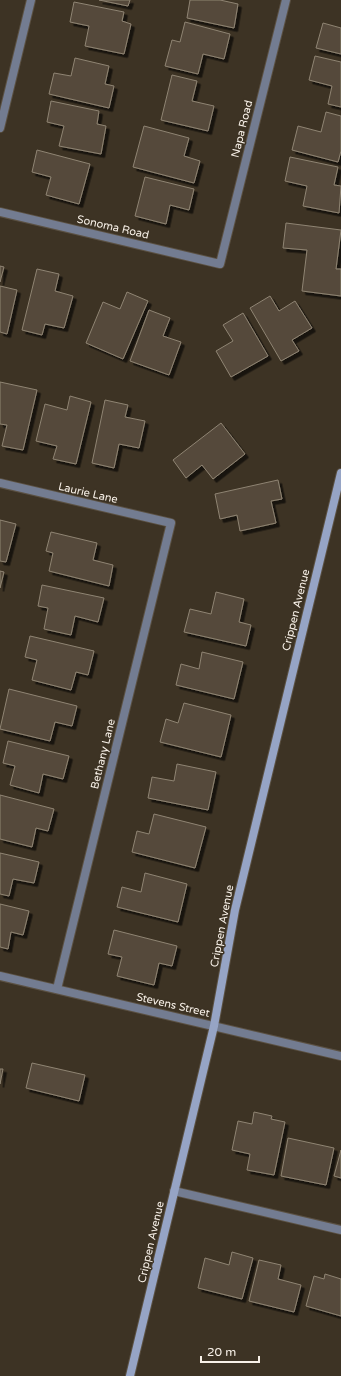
<svg xmlns="http://www.w3.org/2000/svg" width="341" height="1376" viewBox="0 0 341 1376" font-family="'Varela Round',sans-serif">
	<style>
		.building { fill: #554a3b; stroke: #8f8473; filter: url(#shadow) }
		.lines { fill: none; stroke-linecap: round; stroke-linejoin: round }
		.street-casing { stroke: #5b5143; stroke-width: 10 }
		.secondary-casing { stroke: #5b5143; stroke-width: 10 }
		.street { stroke: #737c91; stroke-width: 8 }
		.secondary { stroke: #96a4c5; stroke-width: 8 }
		.labels { text-anchor: middle; dominant-baseline: central; stroke-width: 3; stroke-linejoin: round; paint-order: stroke }
		.street-label { font-size: 11px; fill: #f8f1e8; stroke: #3d3324 }
	</style>
	<defs>
		<filter id="shadow"><feDropShadow dx="3.5" dy="3.5" stdDeviation="0" flood-color="#0009"/></filter>
	</defs>
	<rect width="100%" height="100%" fill="#3d3324"/>
	<!-- building -->
	<path class="building" d="M99 0H130L128 6Z
		M190 0H220L238 4 234 28 187 18Z
		M74 2 124 12 122 21 131 24 124 54 85 46 89 26 70 22Z
		M185 22 230 34 224 59 203 54 198 74 165 66 172 40 180 42Z
		M323 23 341 28V54L316 48Z
		M315 56 341 62V107L328 104 332 86 309 80Z
		M75 58 109 66 105 84 114 86 109 108 49 94 54 73 71 76Z
		M172 75 197 81 192 101 214 106 208 131 161 120Z
		M51 101 99 111 97 124 106 126 101 154 59 146 64 126 47 122Z
		M326 112 341 116V151L338 162 292 150 298 126 321 132Z
		M144 126 189 138 184 156 200 161 194 183 133 167Z
		M37 150 90 164 79 204 46 195 51 177 32 172Z
		M290 157 338 167 334 185 341 186 339 213 303 206 307 186 285 181Z
		M145 177 194 189 189 210 170 205 166 224 135 216Z
		M286 223 341 230 336 269H341V296L302 291 307 250 283 248Z
		M0 266 4 267 0 282Z
		M37 269 59 274 55 291 73 296 64 328 45 324 42 335 22 330Z
		M0 286 17 290 7 334 0 332Z
		M127 292 148 301 123 359 86 343 103 302 120 309Z
		M270 296 279 311 295 301 312 328 292 340 299 351 281 361 250 308Z
		M149 310 170 318 163 336 181 342 169 375 130 361Z
		M243 313 268 356 231 377 216 351 233 341 223 325Z
		M0 382 37 390 23 450 2 446 7 425 0 424Z
		M70 396 91 402 76 464 53 459 57 446 36 441 45 404 67 410Z
		M105 400 128 405 125 417 145 421 139 448 119 444 114 468 92 463Z
		M221 423 245 454 213 479 202 465 186 478 173 460Z
		M278 480 282 499 271 501 276 523 240 531 237 515 220 519 215 494Z
		M0 520 16 524 6 562 0 561Z
		M51 532 97 543 93 560 113 565 109 586 49 571 53 553 46 551Z
		M0 571 4 572 0 588Z
		M42 585 104 598 98 622 75 616 71 635 44 629 48 608 38 606Z
		M216 592 244 599 239 622 251 625 246 646 184 632 190 609 211 614Z
		M30 636 94 651 88 675 76 672 71 690 32 680 37 660 25 657Z
		M202 652 243 662 234 699 176 685 181 664 199 669Z
		M9 689 77 706 72 726 55 722 50 741 0 729Z
		M184 703 231 715 221 757 160 742 166 719 178 723Z
		M8 741 69 756 63 779 43 774 39 793 10 785 15 766 3 763Z
		M177 764 216 772 208 810 148 798 152 777 174 781Z
		M0 795 54 809 48 831 36 828 32 847 0 839Z
		M154 814 206 827 195 868 132 852 137 831 149 834Z
		M0 853 39 862 34 883 13 879 9 896 0 894Z
		M145 873 187 884 178 922 117 907 122 887 141 892Z
		M0 904 29 911 23 935 11 932 8 949 0 947Z
		M114 930 177 946 172 966 159 963 154 985 117 976 122 957 108 954Z
		M32 1063 85 1075 79 1101 26 1088Z
		M0 1069H3L0 1084Z
		M254 1112 272 1116 271 1119 285 1122 274 1175 247 1170 250 1154 232 1150 238 1121 252 1124Z
		M288 1138 334 1148 326 1185 281 1176Z
		M341 1150V1178L334 1176Z
		M232 1252 253 1258 242 1299 198 1288 205 1258 229 1265Z
		M259 1260 281 1265 278 1279 301 1285 294 1312 249 1301Z
		M325 1274 341 1279V1316L306 1306 314 1276 324 1279Z"/>
	<g class="lines">
		<!-- street casing -->
		<g class="street-casing">
			<path id="street" d="M0 128 31 0
				M0 212 220 264 286 0
				M0 483 171 523 57 989
				M0 976 341 1056
				M174 1191 341 1230"/>
		</g>
		<!-- secondary casing -->
		<g class="secondary-casing">
			<path id="secondary" d="M130 1376 214 1026 235 910 341 473"/>
		</g>
		<!-- street -->
		<use href="#street" class="street"/>
		<!-- secondary -->
		<use href="#secondary" class="secondary"/>
	</g>
	<g class="labels">
		<!-- street labels -->
		<g class="street-label">
			<text transform="translate(242 129) rotate(-76)">Napa Road</text>
			<text transform="translate(113 227) rotate(13)">Sonoma Road</text>
			<text transform="translate(88 493) rotate(13)">Laurie Lane</text>
			<text transform="translate(296 610) rotate(-76)">Crippen Avenue</text>
			<text transform="translate(103 754) rotate(-76)">Bethany Lane</text>
			<text transform="translate(222 926) rotate(-79)">Crippen Avenue</text>
			<text transform="translate(173 1005) rotate(13)">Stevens Street</text>
			<text transform="translate(151 1242) rotate(-77)">Crippen Avenue</text>
		</g>
	</g>
	<!-- scale -->
	<path d="M201 1356v6h58v-6" fill="none" stroke="#f8f1e8" stroke-width="2"/>
	<text x="207" y="1356" font-size="12" fill="#f8f1e8" stroke="#3d3324" stroke-width="3" paint-order="stroke">20 m</text>
</svg>
